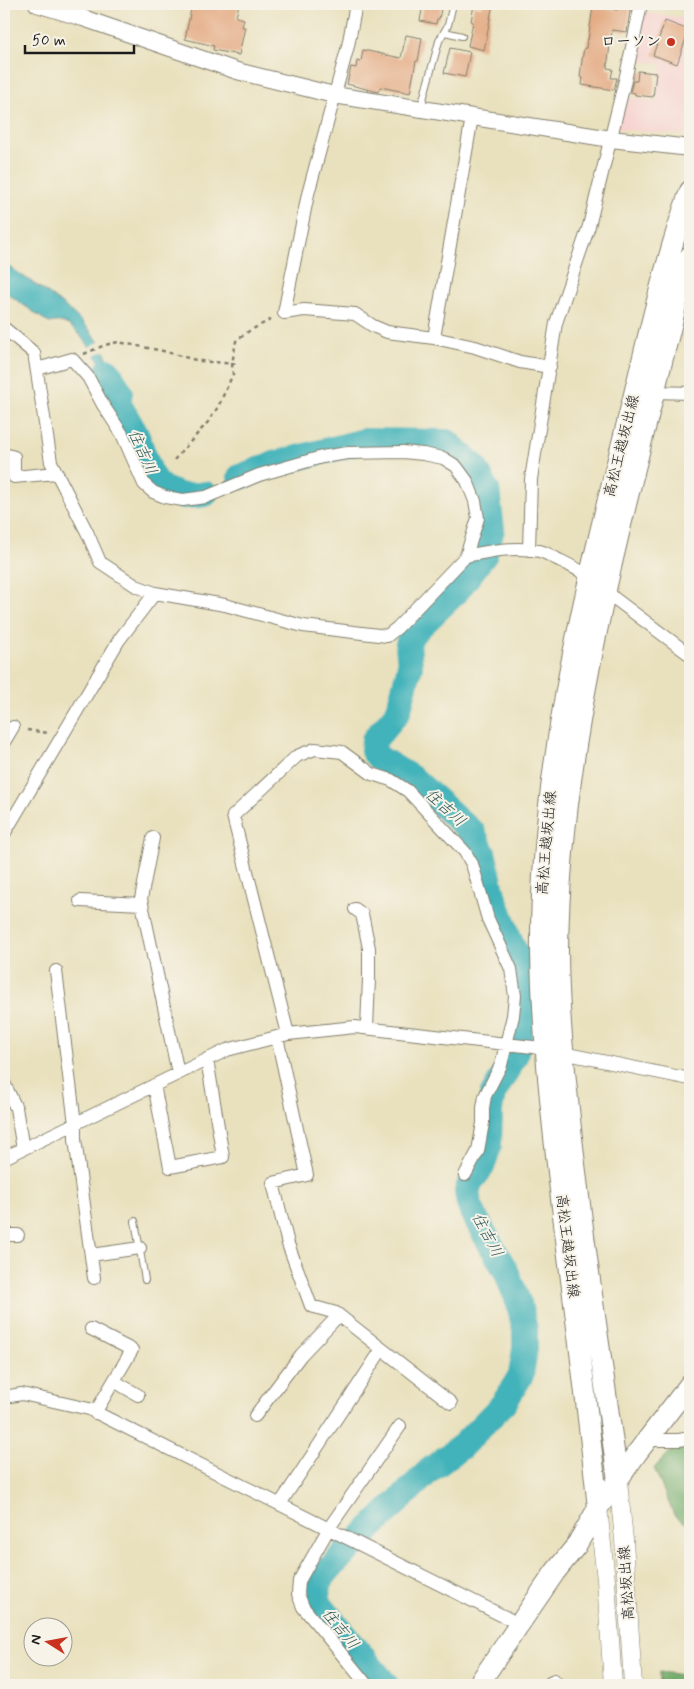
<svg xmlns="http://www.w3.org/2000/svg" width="694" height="1689" viewBox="0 0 694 1689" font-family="Mynerve,'Klee One',sans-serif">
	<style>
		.built { fill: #f7d0cd }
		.forest { fill: #73ad6c; stroke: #486444 }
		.water { fill: #43b3ba; stroke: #30686b }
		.pier { fill: #e9e1be }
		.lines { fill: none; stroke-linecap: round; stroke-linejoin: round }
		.river { stroke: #43b3ba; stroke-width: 26 }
		.building { fill: #e3a77f }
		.service-casing { stroke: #827e6d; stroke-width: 8 }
		.minor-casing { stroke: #827e6d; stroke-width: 14 }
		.tertiary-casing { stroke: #827e6d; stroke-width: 18 }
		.secondary-casing { stroke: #827e6d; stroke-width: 19 }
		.primary-casing { stroke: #827e6d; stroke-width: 22 }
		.path { stroke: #827e6d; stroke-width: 2.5; stroke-dasharray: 4 4; stroke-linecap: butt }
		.service { stroke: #fff; stroke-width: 6 }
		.minor { stroke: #fff; stroke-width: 12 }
		.tertiary { stroke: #fff; stroke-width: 16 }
		.secondary { stroke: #fff; stroke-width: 18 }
		.primary { stroke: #fff; stroke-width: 20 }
		.poi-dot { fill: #c8321e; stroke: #f7f3e8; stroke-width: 2 }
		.labels { text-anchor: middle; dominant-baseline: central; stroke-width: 4; stroke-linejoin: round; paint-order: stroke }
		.poi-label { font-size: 15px; font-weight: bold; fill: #1c1c1c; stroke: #f7f3e8; text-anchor: end }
		.street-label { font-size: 15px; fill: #1c1c1c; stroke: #f7f3e8 }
		.water-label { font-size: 16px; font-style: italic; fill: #2c585b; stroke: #f7f3e8 }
	</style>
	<rect width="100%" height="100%" fill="#f7f3e8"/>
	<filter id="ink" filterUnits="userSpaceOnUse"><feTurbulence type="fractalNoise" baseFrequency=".02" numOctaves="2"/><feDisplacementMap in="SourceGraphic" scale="10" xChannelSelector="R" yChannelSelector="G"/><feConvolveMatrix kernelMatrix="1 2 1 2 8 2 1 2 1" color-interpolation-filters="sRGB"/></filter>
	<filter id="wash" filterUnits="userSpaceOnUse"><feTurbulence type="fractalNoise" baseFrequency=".0096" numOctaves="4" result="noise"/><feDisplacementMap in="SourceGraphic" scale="20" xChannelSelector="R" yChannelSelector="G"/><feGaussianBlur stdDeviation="1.12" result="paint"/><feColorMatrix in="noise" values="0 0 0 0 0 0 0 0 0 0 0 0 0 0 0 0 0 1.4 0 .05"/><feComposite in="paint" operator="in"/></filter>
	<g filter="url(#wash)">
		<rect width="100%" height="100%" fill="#e9e1be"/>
		<!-- built -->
		<path class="built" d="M641 12 690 19V130L683 135 617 129 624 97 656 101 662 64 631 59Z"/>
		<!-- forest -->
		<path class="forest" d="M690 1446V1526L674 1515 654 1468 672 1450Z
			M659 1672 690 1676V1685H659Z"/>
		<!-- water -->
		<path class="water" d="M4 263C35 285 76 309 98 341 110 359 116 380 126 399L109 407 101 389 105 380 115 390C107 372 80 324 60 322 57 321 52 323 49 323L4 291Z"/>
		<!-- pier -->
		<path class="pier" d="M101 341 106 350 93 356 87 348Z"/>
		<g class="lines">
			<!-- river -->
			<path class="river" d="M108 371 120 392 118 403 136 434 152 477 162 488 182 496 199 495 205 494
				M240 477 274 464 364 441 447 442 474 466 487 490 492 529 485 554 457 591 412 634 408 644 410 666 398 712 374 740 373 751 379 758 412 778 473 833 483 853 493 895 512 946 523 965 524 995 520 1033 515 1056 493 1094 490 1110 489 1145 482 1167 471 1181 467 1192 469 1204 476 1219 506 1271 519 1304 525 1330V1349L521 1375 504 1403 462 1446 430 1470 330 1568C318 1582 314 1587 320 1605L386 1685"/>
		</g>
		<g id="blocks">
			<!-- building -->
			<path class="building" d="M192 4H239L236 17 244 19 242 27H245L239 55 213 50 214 46 185 39Z
				M423 4H442L439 19H437L436 24 420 21Z
				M482 4H493L484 50 468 46 473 22 471 21 474 5 481 7Z
				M618 4H631L627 32 612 30 607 68 613 69 611 78H617L614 90 582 85 583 78 580 77 582 60 584 48H586L587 39 588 40 593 7 617 10Z
				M665 21 689 30 677 64 653 55Z
				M406 35 422 38 418 61H416L410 93 380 87 378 92 347 84 351 67 356 68 357 61 361 62 363 50 401 58Z
				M450 48 470 52 465 77 444 73Z
				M638 71 656 73 653 97 635 95V93L630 92 633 81H637Z"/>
		</g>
	</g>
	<g filter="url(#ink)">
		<use href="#blocks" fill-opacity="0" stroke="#827e6d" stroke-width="1"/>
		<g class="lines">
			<!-- service casing -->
			<g class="service-casing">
				<path id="service" d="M445 32 462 36
					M421 107 439 41 448 25 453 4
					M135 1221 145 1280"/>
			</g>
			<!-- minor casing -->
			<g class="minor-casing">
				<path id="minor" d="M356 4 348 46 308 194 284 313 304 310 355 314 373 326 387 332 434 338 475 347 520 362 550 367
					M4 328 34 353 51 462 87 532 100 562 136 586 155 593 225 605 303 626 387 636 397 628 466 556 478 518 475 501 467 481 456 466 443 458 423 454 403 452 348 453 322 457 259 475 206 497 183 500 165 497 153 492 144 484 122 434 103 405 88 377 72 359 37 369
					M434 338 472 117
					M656 392 690 393
					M4 454 14 457V477L56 473
					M529 550 531 479 556 323 589 226 626 76 641 4
					M466 556C490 551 515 546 539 551 545 552 551 556 557 559 577 569 599 579 614 598L690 655
					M4 742 13 727
					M4 834 119 640 155 593
					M153 838 141 899 178 1073
					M80 901 142 904
					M355 909 362 914 369 948V979L367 1028
					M56 971 75 1124V1139L94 1278
					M288 1034 233 816 297 756 315 749 342 752 372 774 391 780 408 791 465 852 472 864 488 919 511 969 515 996 513 1016 501 1065 485 1096 483 1108V1123L478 1151 465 1175
					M277 1037 307 1175 273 1183 288 1244 311 1306 336 1313 382 1349 280 1504
					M4 1083 16 1108 23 1149
					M154 1085 170 1167 223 1157 207 1059
					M4 1158 227 1050 288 1034 355 1027 533 1047 690 1079
					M4 1235H18
					M91 1255 140 1248
					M91 1329 132 1350 95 1413
					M382 1349 451 1403
					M114 1381 138 1395
					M4 1397 22 1394 89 1409 519 1624
					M255 1416 301 1355 339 1315
					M647 1440H679L690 1438
					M367 1685 303 1607 298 1594 299 1581 329 1528 400 1426
					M548 1685 554 1680 558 1685"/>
			</g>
			<!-- tertiary casing -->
			<g class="tertiary-casing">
				<path id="tertiary" d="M37 4 83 18 237 71 334 95 611 139 690 148"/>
			</g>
			<!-- secondary casing -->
			<g class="secondary-casing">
				<path id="secondary" d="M618 1481 624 1540 633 1685
					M598 1508 606 1580 613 1685"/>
			</g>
			<!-- primary casing -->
			<g class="primary-casing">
				<path id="primary" d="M618 1481C602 1357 581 1233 569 1109 563 1056 558 1003 558 949 561 718 630 496 684 274L690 256
					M598 1508C589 1421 578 1335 567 1248 555 1150 543 1053 541 954 539 776 582 602 625 431 645 351 662 269 690 191
					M478 1685 555 1572 576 1546 598 1508 637 1453 690 1384"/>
			</g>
			<!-- path -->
			<path class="path" d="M84 354 105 345 118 342 163 351 199 361 238 364
				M174 460 208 422 218 407 233 374 232 364 236 341 249 331 272 319
				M27 730 48 733"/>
			<!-- service -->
			<use href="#service" class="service"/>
			<!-- minor -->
			<use href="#minor" class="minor"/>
			<!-- tertiary -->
			<use href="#tertiary" class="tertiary"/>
			<!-- secondary -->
			<use href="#secondary" class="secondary"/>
			<!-- primary -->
			<use href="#primary" class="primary"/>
		</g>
	</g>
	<!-- markers -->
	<circle class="poi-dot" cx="671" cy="42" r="5"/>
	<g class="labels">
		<!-- poi labels -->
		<g class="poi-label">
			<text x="661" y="42">ローソン</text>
		</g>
		<!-- street labels -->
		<g class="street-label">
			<text transform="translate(622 446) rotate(-76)">高松王越坂出線</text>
			<text transform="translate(547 843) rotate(-85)">高松王越坂出線</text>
			<text transform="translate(567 1246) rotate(83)">高松王越坂出線</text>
			<text transform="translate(627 1583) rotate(-94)">高松坂出線</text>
		</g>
		<!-- water labels -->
		<g class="water-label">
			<text transform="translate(142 452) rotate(66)">住吉川</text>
			<text transform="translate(445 808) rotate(42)">住吉川</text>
			<text transform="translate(487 1235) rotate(62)">住吉川</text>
			<text transform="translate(340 1629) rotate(51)">住吉川</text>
		</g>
	</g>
	<!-- margin -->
	<rect width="694" height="1689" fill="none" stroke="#f7f3e8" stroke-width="20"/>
	<!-- north arrow -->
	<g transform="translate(48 1642) rotate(281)"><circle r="24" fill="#f7f3e8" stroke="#9f9d96"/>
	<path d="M0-4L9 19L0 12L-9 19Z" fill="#c8321e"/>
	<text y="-8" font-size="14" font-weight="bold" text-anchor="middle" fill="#1c1c1c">N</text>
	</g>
	<!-- scale -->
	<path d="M25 45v8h109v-8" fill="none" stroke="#1c1c1c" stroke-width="2.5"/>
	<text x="32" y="45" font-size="15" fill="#1c1c1c" stroke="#f7f3e8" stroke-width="4" paint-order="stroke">50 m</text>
</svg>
